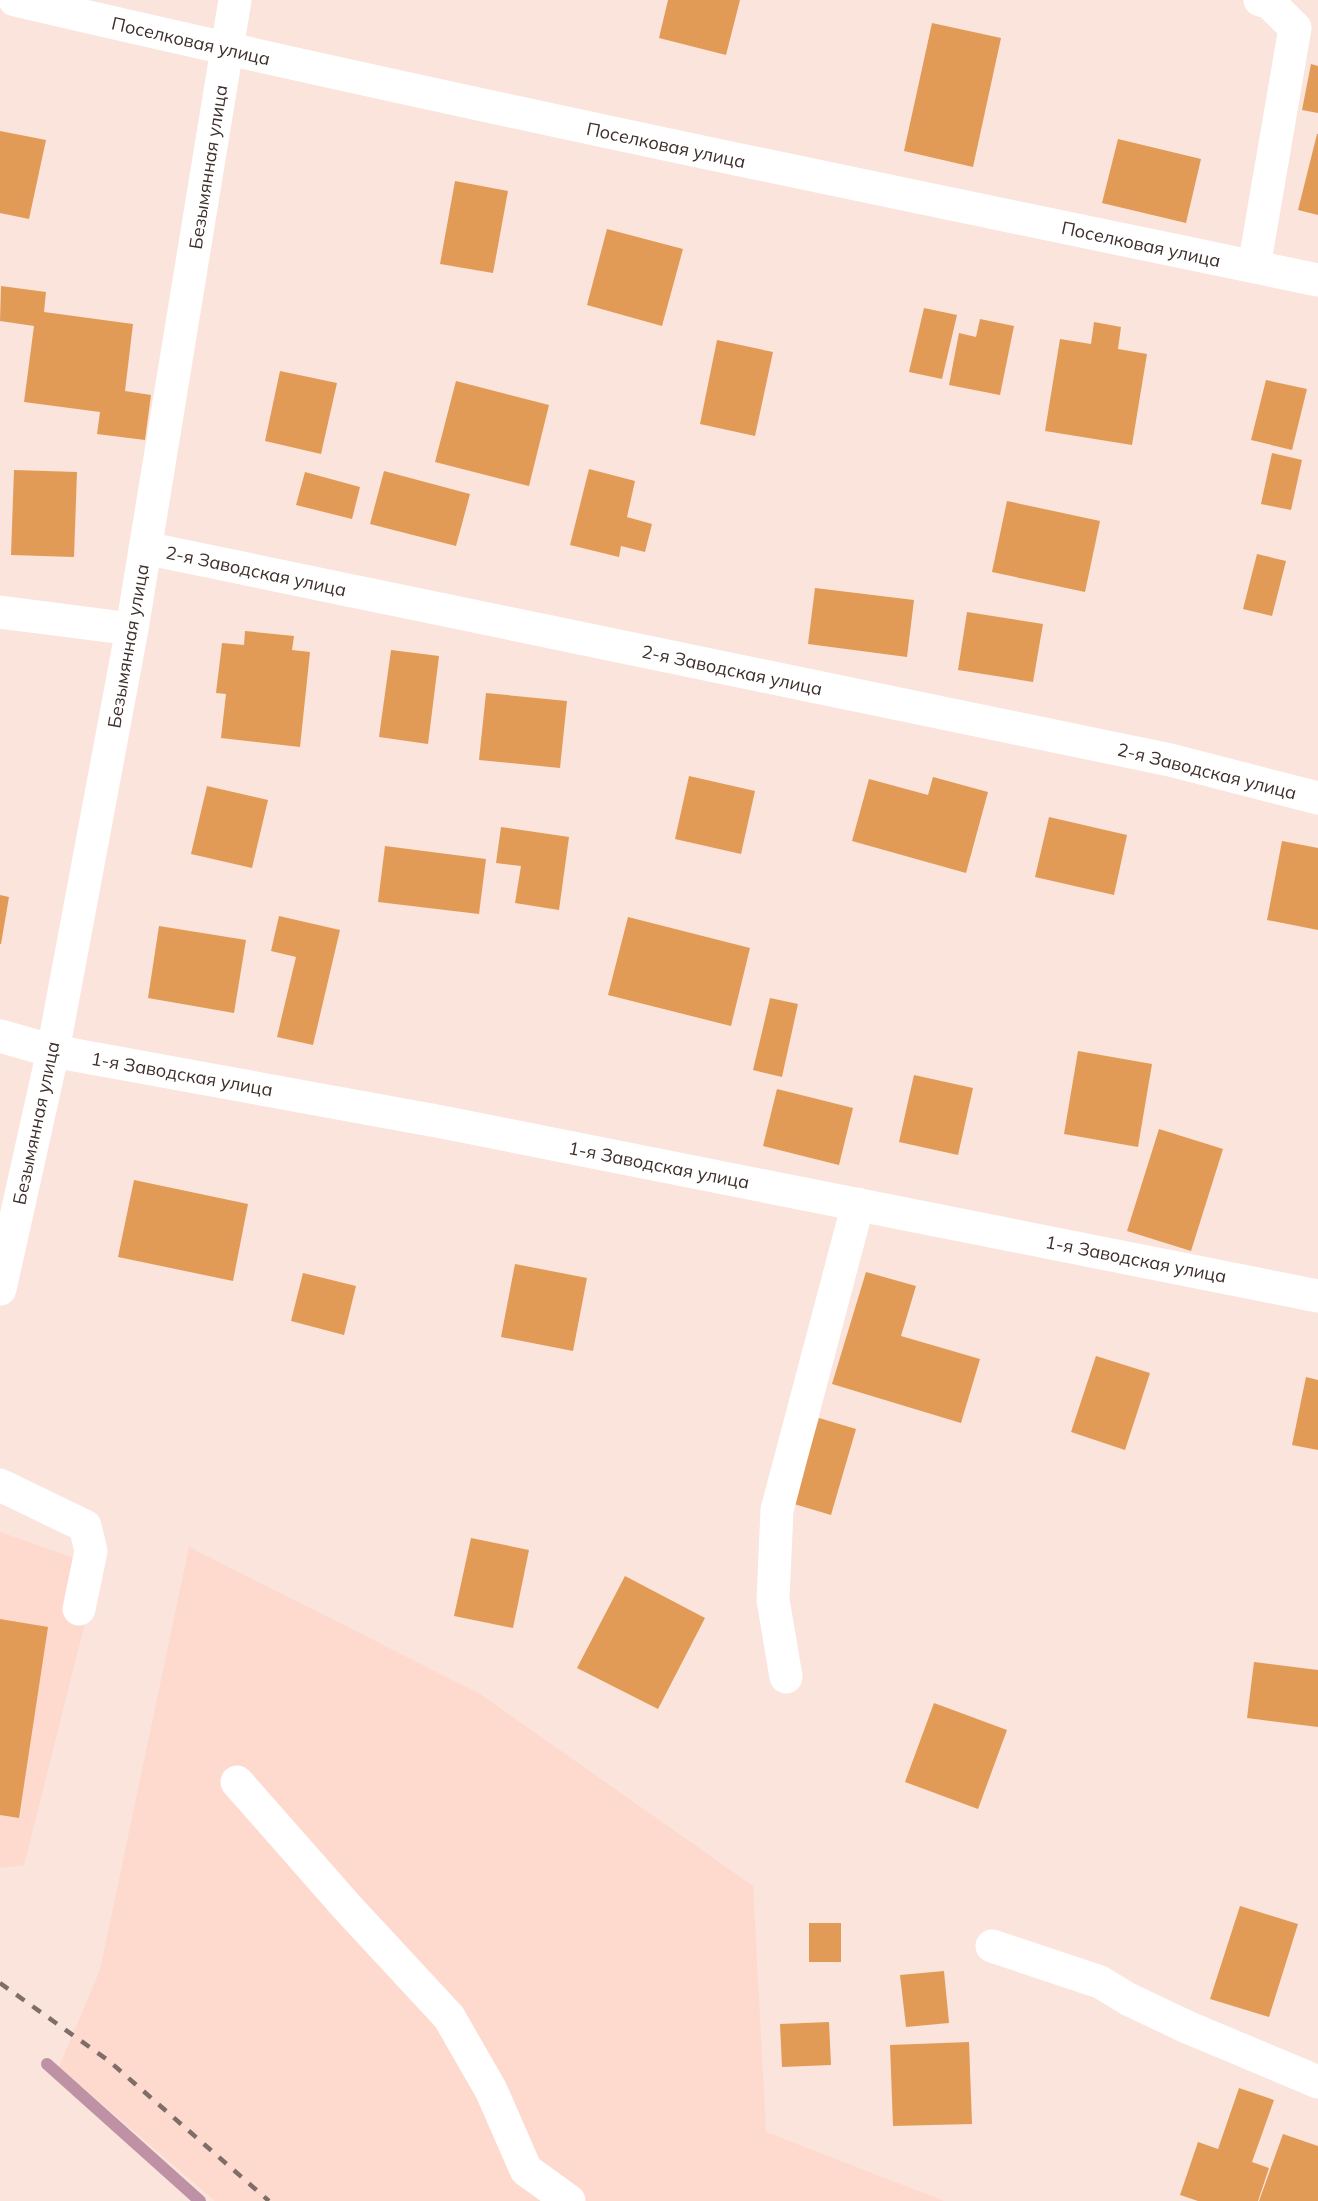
<svg xmlns="http://www.w3.org/2000/svg" width="1318" height="2201" viewBox="0 0 1318 2201" font-family="Mulish,sans-serif">
	<style>
		.built { fill: #fed9ce }
		.lines { fill: none; stroke-linecap: round; stroke-linejoin: round }
		.stream { stroke: #be92a4; stroke-width: 12 }
		.building { fill: #e29b56 }
		.minor { stroke: #fff; stroke-width: 33 }
		.rail { stroke: #7e6d68; stroke-width: 4.5; stroke-dasharray: 10 10; stroke-linecap: butt }
		.labels { text-anchor: middle; dominant-baseline: central; stroke-width: 4.5; stroke-linejoin: round; paint-order: stroke }
		.street-label { font-size: 18px; fill: #3d2f2b; stroke: #fff }
	</style>
	<rect width="100%" height="100%" fill="#fae4dc"/>
	<!-- built -->
	<path class="built" d="M0 1532 99 1567 24 1865 0 1868Z
		M189 1547 480 1694 753 1886 766 2132 944 2201H215L59 2067 100 1970Z"/>
	<g class="lines">
		<!-- stream -->
		<path class="stream" d="M47 2064 200 2201"/>
	</g>
	<!-- building -->
	<path class="building" d="M668 0H740L726 55 659 38Z
		M932 23 1001 38 973 167 904 151Z
		M1311 64 1318 66V113L1302 110Z
		M0 131 46 140 29 219 0 213Z
		M1317 134H1318V215L1298 210Z
		M1118 139 1201 159 1186 223 1102 203Z
		M455 181 508 191 493 273 440 264Z
		M607 229 683 249 662 326 587 305Z
		M1 286 46 292 44 312 133 324 125 391 151 395 145 440 97 434 100 412 24 402 34 326 0 321Z
		M924 308 957 315 942 379 909 372Z
		M980 319 1014 326 1000 395 949 385 959 333 976 337Z
		M1094 322 1121 327 1118 349 1147 354 1132 445 1045 431 1060 339 1091 344Z
		M717 340 773 352 755 436 700 424Z
		M280 371 337 383 321 454 265 441Z
		M1266 380 1307 389 1292 450 1251 440Z
		M456 381 549 405 529 486 435 462Z
		M1272 453 1302 460 1291 510 1261 504Z
		M589 469 635 481 627 517 652 524 645 552 621 546 619 557 570 545Z
		M14 470 77 472 74 557 11 555Z
		M384 471 470 494 456 546 370 524Z
		M305 472 360 487 352 519 296 505Z
		M1007 501 1100 521 1085 592 992 572Z
		M1257 554 1286 561 1272 616 1243 609Z
		M815 588 914 600 907 657 808 644Z
		M967 612 1043 624 1033 682 958 670Z
		M245 631 294 636 292 650 310 652 300 747 221 738 226 694 216 693 222 643 244 645Z
		M391 650 439 656 428 744 379 737Z
		M486 693 567 701 560 768 479 760Z
		M689 776 755 791 741 854 675 839Z
		M933 777 988 792 966 873 852 841 869 779 928 795Z
		M207 786 268 800 252 868 191 854Z
		M1049 817 1127 835 1114 895 1035 877Z
		M501 827 569 837 559 910 515 903 521 866 496 863Z
		M1282 841 1318 848V930L1267 920Z
		M385 846 486 859 479 914 378 902Z
		M0 895 9 897 1 944H0Z
		M279 916 340 930 313 1045 277 1037 296 957 271 951Z
		M628 917 750 948 731 1026 608 995Z
		M159 926 246 940 234 1013 148 998Z
		M770 998 798 1004 782 1077 753 1070Z
		M1078 1051 1152 1064 1138 1147 1064 1134Z
		M914 1075 973 1088 958 1155 899 1142Z
		M777 1089 853 1108 839 1165 763 1146Z
		M1159 1129 1223 1149 1191 1251 1127 1231Z
		M134 1180 248 1204 233 1281 118 1257Z
		M515 1264 587 1278 573 1351 501 1337Z
		M866 1272 916 1286 901 1336 980 1359 961 1423 832 1384Z
		M303 1273 356 1286 344 1335 291 1321Z
		M1096 1356 1150 1373 1125 1450 1071 1432Z
		M1306 1377 1318 1380V1450L1292 1445Z
		M819 1418 856 1429 831 1515 794 1504Z
		M471 1538 529 1550 513 1628 454 1616Z
		M625 1576 705 1618 658 1709 577 1668Z
		M0 1619 48 1627 19 1818 0 1815Z
		M1254 1662 1318 1670V1727L1247 1718Z
		M934 1703 1007 1730 978 1809 905 1782Z
		M1240 1906 1298 1924 1269 2017 1210 1999Z
		M809 1923H841V1962H809Z
		M944 1971 949 2023 906 2027 900 1975Z
		M829 2022 831 2065 782 2067 780 2024Z
		M969 2042 972 2124 893 2126 890 2045Z
		M1239 2088 1274 2100 1252 2162 1269 2168 1258 2201H1198L1180 2195 1198 2142 1218 2149Z
		M1283 2134 1318 2146V2201H1259Z"/>
	<g class="lines">
		<!-- minor -->
		<path class="minor" d="M15 0C448 101 883 190 1318 280
			M1254 267 1295 28 1270 3 1260 0
			M145 548 1170 760 1318 798
			M0 612 132 629
			M0 1036 53 1051 442 1122 1318 1296
			M0 1289 53 1051 132 629 235 0
			M0 1485 85 1526 91 1551 79 1609
			M786 1677 773 1600 777 1510 858 1204
			M237 1782 347 1907 449 2017 491 2090 526 2170 569 2201
			M992 1946 1100 1982 1128 1999 1187 2027 1318 2082"/>
		<!-- rail -->
		<path class="rail" d="M0 1983 109 2061 269 2201"/>
	</g>
	<g class="labels">
		<!-- street labels -->
		<g class="street-label">
			<text transform="translate(191 41) rotate(13)">Поселковая улица</text>
			<text transform="translate(666 145) rotate(12)">Поселковая улица</text>
			<text transform="translate(208 167) rotate(-81)">Безымянная улица</text>
			<text transform="translate(1141 244) rotate(12)">Поселковая улица</text>
			<text transform="translate(256 571) rotate(12)">2-я Заводская улица</text>
			<text transform="translate(128 646) rotate(-80)">Безымянная улица</text>
			<text transform="translate(732 670) rotate(12)">2-я Заводская улица</text>
			<text transform="translate(1207 771) rotate(14)">2-я Заводская улица</text>
			<text transform="translate(182 1074) rotate(10)">1-я Заводская улица</text>
			<text transform="translate(36 1123) rotate(-78)">Безымянная улица</text>
			<text transform="translate(659 1165) rotate(11)">1-я Заводская улица</text>
			<text transform="translate(1136 1259) rotate(11)">1-я Заводская улица</text>
		</g>
	</g>
</svg>
